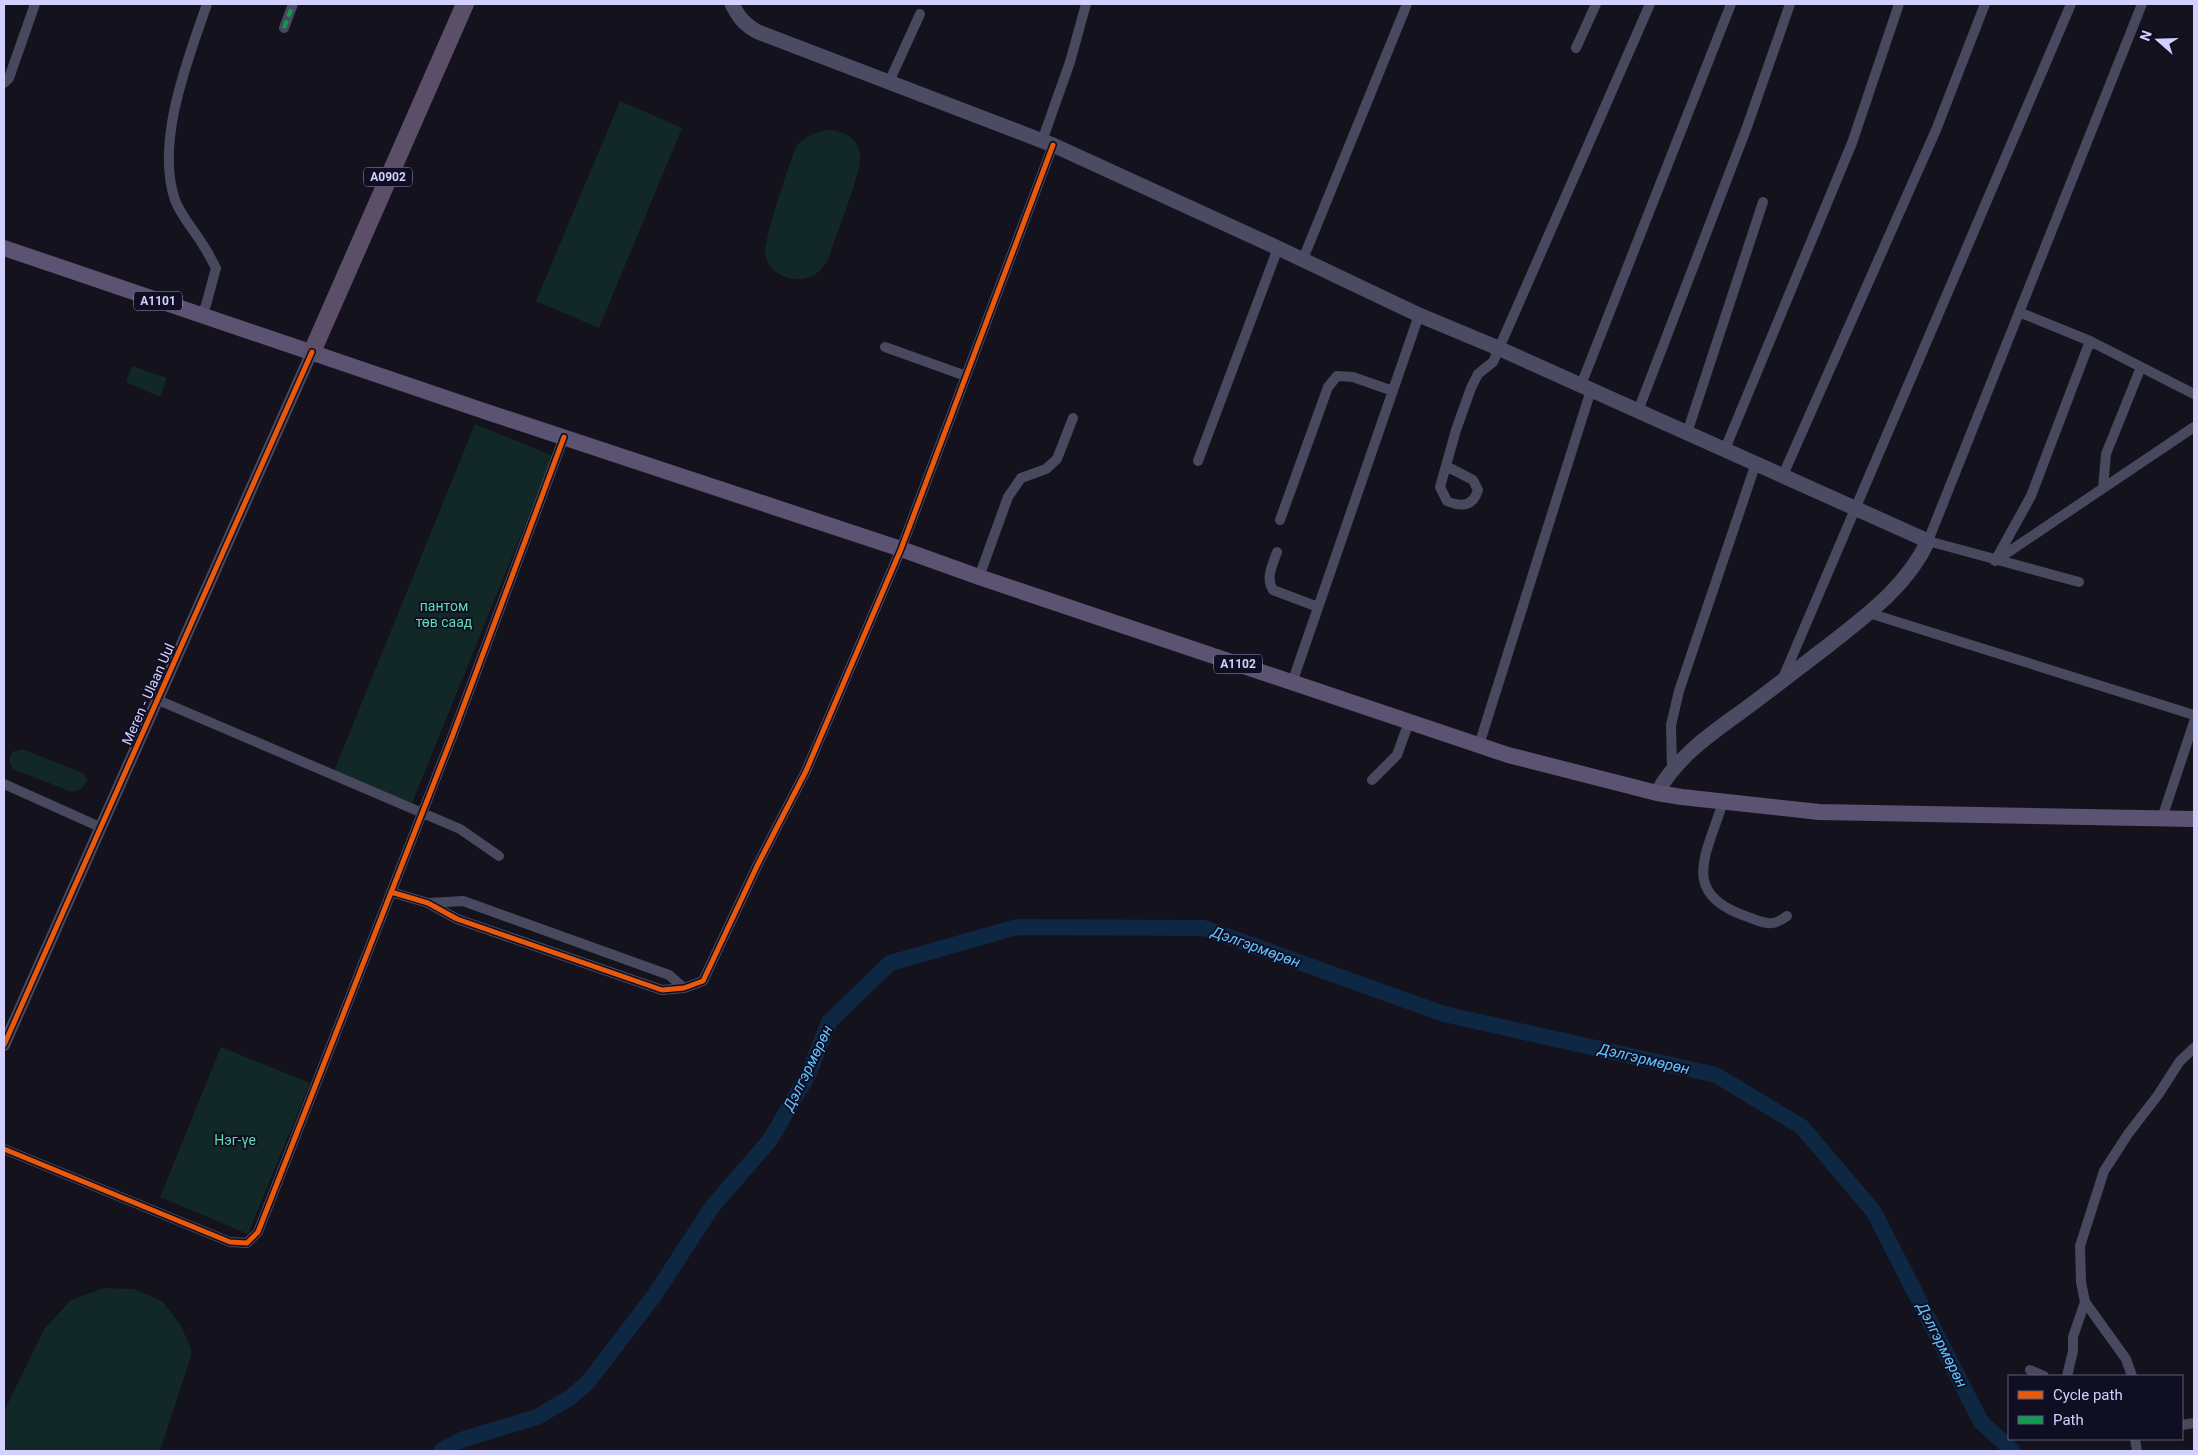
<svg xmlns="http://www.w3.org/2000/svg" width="2198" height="1455" viewBox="0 0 2198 1455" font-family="Roboto,sans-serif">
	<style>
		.park { fill: #112827 }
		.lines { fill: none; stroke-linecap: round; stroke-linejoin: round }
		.river { stroke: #0e2743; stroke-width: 16 }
		.minor { stroke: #48485e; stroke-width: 10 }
		.tertiary { stroke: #48485e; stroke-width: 12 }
		.secondary { stroke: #4b4c64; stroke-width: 15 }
		.primary { stroke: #5b5371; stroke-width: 16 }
		.trunk { stroke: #5b4e69; stroke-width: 18 }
		.quiet { stroke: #139951; stroke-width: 4; stroke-dasharray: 8 4; stroke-linecap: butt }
		.cycleway-casing { stroke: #100e22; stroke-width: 8 }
		.cycleway { stroke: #e8590c; stroke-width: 5 }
		.labels { text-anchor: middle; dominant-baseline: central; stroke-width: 4; stroke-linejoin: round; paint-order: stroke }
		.shield { fill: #100e22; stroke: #9796bc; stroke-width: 1 }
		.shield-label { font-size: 12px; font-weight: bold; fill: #d1d0fe }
		.park-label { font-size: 14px; fill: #5dddb1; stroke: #100e22 }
		.street-label { font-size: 14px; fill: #d1d0fe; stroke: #100e22 }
		.water-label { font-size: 15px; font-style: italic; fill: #60c3fd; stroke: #100e22 }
	</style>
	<rect width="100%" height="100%" fill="#14121d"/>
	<!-- park -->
	<path class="park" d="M620 101 682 128 599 328 536 301Z
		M827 130C842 130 859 138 860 155 862 172 834 240 828 260 824 266 819 273 812 276 793 285 767 274 765 252 764 242 791 156 797 146 803 137 816 132 827 130Z
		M132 366 167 378 160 397 126 382Z
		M475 424 553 456 412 803 334 771Z
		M22 749 83 773 87 780C84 788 80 790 72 792L13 769 9 761 12 752Z
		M221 1047 310 1083 248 1234 160 1197Z
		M104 1288 134 1289 162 1301 180 1324 191 1348V1356L160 1451H4V1411L45 1328 71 1300Z"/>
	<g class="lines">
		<!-- river -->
		<path class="river" d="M441 1451 461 1440 537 1417 571 1397 588 1382 654 1296 712 1207 770 1140 808 1075 829 1022 890 963 1017 927 1204 928 1444 1014 1716 1075 1802 1127 1874 1212 1981 1422 2013 1451"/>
		<!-- minor -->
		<path class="minor" d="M284 28 293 4
			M1576 48 1596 4
			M889 82 920 14
			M4 83 9 78 35 4
			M1042 141 1070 62 1086 4
			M1303 259 1407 4
			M2019 312 2090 341 2194 394
			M201 316 206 305 216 268C212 261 208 252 203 245 194 230 181 216 175 200 155 142 188 59 207 4
			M885 347 966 376
			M1581 385 1731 4
			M1638 411 1747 127 1790 4
			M1687 433 1763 202
			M1725 449 1852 143 1899 4
			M1198 461 1278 248
			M1446 466 1473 480 1478 490C1473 507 1461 507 1447 501L1440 487 1456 430 1471 388 1478 374 1493 362 1650 4
			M1783 475 1936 130 1985 4
			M2103 488 2106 454 2141 367
			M1280 520 1328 387 1337 376 1353 377 1393 391
			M1277 552C1273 564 1265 578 1273 590L1318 607
			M1998 559 2194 427
			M1995 561 2031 496 2090 341
			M979 577 1008 497 1021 478 1046 469 1057 459 1073 418
			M2079 582 1928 541 2142 4
			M1869 613 2194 715
			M1782 680 2071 4
			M1292 683 1419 315
			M158 700 460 829 499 856
			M1479 745 1591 390
			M1672 768 1671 725 1679 691 1756 463
			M1372 780 1397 755 1409 722
			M4 784 100 827
			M1723 802C1707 854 1678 894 1748 917 1765 923 1771 928 1787 916
			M2162 818 2194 722
			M391 892 428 903 457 919 662 990 684 988 703 981 758 864 806 771 901 549 1053 145
			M429 903 463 901 669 975 684 988
			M4 1149 230 1242 247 1243 258 1232 452 737 564 437
			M2030 1370 2044 1376
			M2067 1376 2073 1351V1337L2085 1302
			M2132 1376 2126 1359 2085 1302 2081 1282 2080 1246 2104 1171 2128 1134 2158 1095 2180 1061 2194 1048
			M2182 1425 2194 1423
			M2135 1439 2137 1451"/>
		<!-- tertiary -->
		<path class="tertiary" d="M4 1045 312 352"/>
		<!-- secondary -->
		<path class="secondary" d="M732 4C739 18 745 25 758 32L1053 145 1278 248 1419 315 1498 348 1928 541C1907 586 1867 615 1829 645 1800 667 1771 690 1741 712 1709 735 1676 758 1657 793"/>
		<!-- primary -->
		<path class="primary" d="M4 248 484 411 901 549 979 577 1508 755 1657 793 1682 797 1819 812 2194 819"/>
		<!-- trunk -->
		<path class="trunk" d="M312 352 465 4"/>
		<!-- quiet -->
		<path class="quiet" d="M284 28 293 4"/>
		<!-- cycleway casing -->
		<g class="cycleway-casing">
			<path id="cycleway" d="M391 892 428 903 457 919 662 990 684 988 703 981 758 864 806 771 901 549 1053 145
				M4 1045 312 352
				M4 1149 230 1242 247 1243 258 1232 452 737 564 437"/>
		</g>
		<!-- cycleway -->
		<use href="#cycleway" class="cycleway"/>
	</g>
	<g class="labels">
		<!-- shield labels -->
		<g class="shield">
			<rect x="364" y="167.5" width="48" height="19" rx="4"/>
			<rect x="134" y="291.5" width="48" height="19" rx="4"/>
			<rect x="1214" y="654.5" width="48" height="19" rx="4"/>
		</g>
		<g class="shield-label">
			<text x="388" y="177">A0902</text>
			<text x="158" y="301">A1101</text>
			<text x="1238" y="664">A1102</text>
		</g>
		<!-- park labels -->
		<g class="park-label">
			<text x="444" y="606">пантом<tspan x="444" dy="16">төв саад</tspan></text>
			<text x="235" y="1140">Нэг-үе</text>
		</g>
		<!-- street labels -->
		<g class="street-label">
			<text transform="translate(148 694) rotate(-66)">Meren - Ulaan Uul</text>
		</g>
		<!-- water labels -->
		<g class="water-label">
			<text transform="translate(1256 947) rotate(20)">Дэлгэрмөрөн</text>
			<text transform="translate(1644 1059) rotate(13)">Дэлгэрмөрөн</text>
			<text transform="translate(808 1068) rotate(-64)">Дэлгэрмөрөн</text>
			<text transform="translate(1942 1345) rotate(63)">Дэлгэрмөрөн</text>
		</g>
	</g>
	<!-- border -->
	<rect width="2198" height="1455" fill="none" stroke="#d1d0fe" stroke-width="10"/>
	<!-- legend -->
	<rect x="2008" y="1375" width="175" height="65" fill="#100e22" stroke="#5d5c7a"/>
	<rect x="2018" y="1391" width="25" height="8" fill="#e8590c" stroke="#5d5c7a"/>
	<text x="2053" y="1400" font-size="15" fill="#d1d0fe">Cycle path</text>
	<rect x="2018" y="1416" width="25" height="8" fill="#139951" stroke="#5d5c7a"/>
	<text x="2053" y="1425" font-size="15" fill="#d1d0fe">Path</text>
	<!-- north arrow -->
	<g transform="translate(2158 40) rotate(290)" stroke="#100e22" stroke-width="4" paint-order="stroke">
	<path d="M0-4L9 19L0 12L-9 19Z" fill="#d1d0fe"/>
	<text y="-8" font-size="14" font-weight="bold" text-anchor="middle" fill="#d1d0fe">N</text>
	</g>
</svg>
